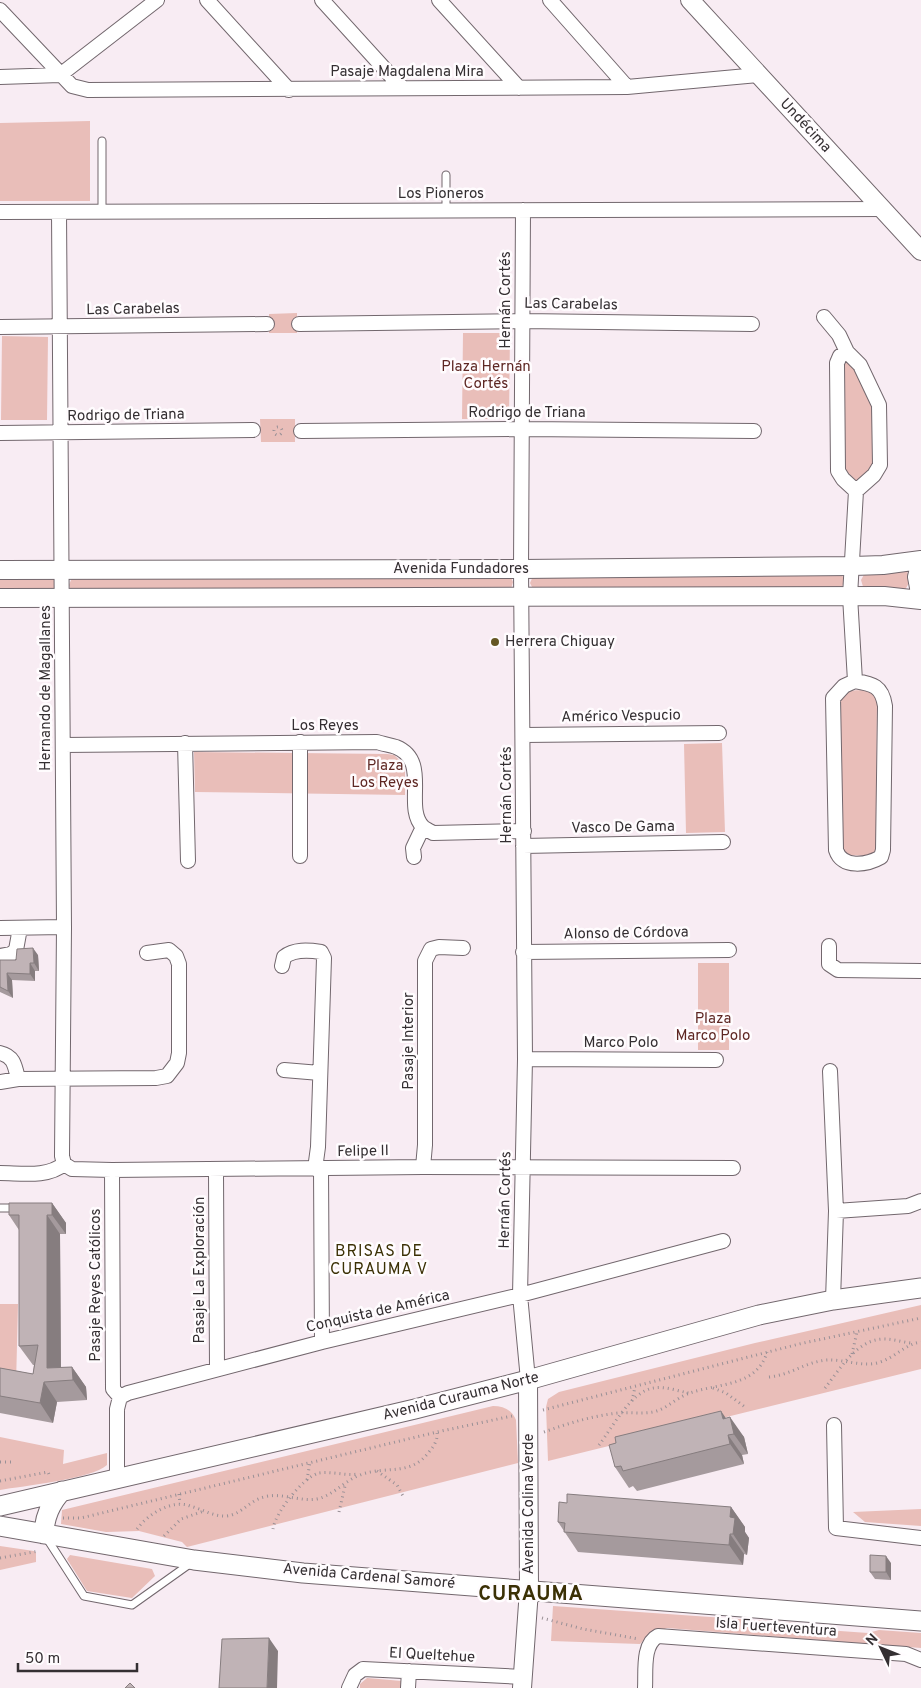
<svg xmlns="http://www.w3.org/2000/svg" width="921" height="1688" viewBox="0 0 921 1688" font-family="Overpass,sans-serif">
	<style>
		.green { fill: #e9beb9 }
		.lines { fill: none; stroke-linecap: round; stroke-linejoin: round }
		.service-casing { stroke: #72676d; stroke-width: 9 }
		.minor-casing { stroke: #72676d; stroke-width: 16 }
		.tertiary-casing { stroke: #72676d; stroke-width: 20 }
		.secondary-casing { stroke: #72676d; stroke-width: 21 }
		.path { stroke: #999096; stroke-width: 3; stroke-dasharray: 1 4; stroke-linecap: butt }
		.service { stroke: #fff; stroke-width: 7 }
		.minor { stroke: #fff; stroke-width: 14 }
		.tertiary { stroke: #fff; stroke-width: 18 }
		.secondary { stroke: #fff; stroke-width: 19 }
		.wall { fill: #a59a9d }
		.shaded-wall { fill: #867d7f }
		.building { fill: #c0b3b6; stroke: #867d7f }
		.poi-dot { fill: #655724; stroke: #fffcfe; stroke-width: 2 }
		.labels { text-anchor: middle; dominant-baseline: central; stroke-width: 5; stroke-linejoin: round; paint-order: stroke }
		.street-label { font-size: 15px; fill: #342f32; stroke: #fffcfe }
		.park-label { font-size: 15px; fill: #5e2723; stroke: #fffcfe }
		.poi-label { font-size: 15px; fill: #342f32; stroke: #fffcfe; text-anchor: start }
		.neighbourhood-label { font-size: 16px; letter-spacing: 1px; fill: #3b3005; stroke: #fffcfe }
		.district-label { font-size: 20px; font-weight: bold; letter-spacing: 1px; fill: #3b3005; stroke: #fffcfe }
	</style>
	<rect width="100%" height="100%" fill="#f8ecf3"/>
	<!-- green -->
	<path class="green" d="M90 121V201H0V123Z
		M297 313V333H269V314Z
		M463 333H510L509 419H462Z
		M2 336 48 337 47 420H1Z
		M846 361C876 375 874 435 875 463L873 469 857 483 842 466 843 363Z
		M260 419H295V442H261Z
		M866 571H907L910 581 905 590H864L861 580Z
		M509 573 513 582 510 592 72 593 69 585 73 575Z
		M534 574H842L844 581 841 590 534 591 530 583Z
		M0 576H52L56 584 52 593H0Z
		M871 690 877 694 876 852 869 856 845 855 841 854 838 707C844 687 852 691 871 690Z
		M722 743 725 832 686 833 684 744Z
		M194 752 387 754 394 755 405 765V795L195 792Z
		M698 963H729V1050H698Z
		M0 1304H18L16 1385 0 1383Z
		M921 1305V1369L548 1461 546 1407 548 1399 559 1392 755 1343Z
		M493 1406C504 1406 512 1410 516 1420L518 1463 187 1547 182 1542 139 1531 106 1532 61 1524 62 1510Z
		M0 1437 64 1450 63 1464 107 1453V1465C92 1479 22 1486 0 1490Z
		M921 1509V1526L865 1522 853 1512Z
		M0 1546 34 1551 36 1553V1562L0 1570Z
		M70 1555 152 1569 155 1576 132 1598 87 1591 67 1559Z
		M553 1606 796 1623 812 1629 868 1633 879 1630 921 1633V1648L667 1628 648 1636 640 1644 551 1641Z
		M367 1678 402 1681 401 1688H360V1684Z"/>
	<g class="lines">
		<!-- service casing -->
		<g class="service-casing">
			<path id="service" d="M102 141V212
				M446 175V210
				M0 1208H17
				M46 1537 84 1596 132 1605 191 1563"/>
		</g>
		<!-- minor casing -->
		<g class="minor-casing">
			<path id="minor" d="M207 0 289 90
				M322 0 401 87
				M439 0 519 88
				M550 0 627 87
				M0 10 72 86 88 90 627 87 758 75
				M60 75 157 0
				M0 77 60 75
				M523 210 521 569 525 1059 520 1295 528 1380
				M0 212 883 209
				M59 212 64 927 62 1156 64 1164
				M824 317 839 335 847 352
				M299 324 523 321 752 324
				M0 327 267 324
				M847 352 860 365 879 405 880 465 874 475 856 491 843 479 838 471 837 363 840 356Z
				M301 431 523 429 754 431
				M0 433 253 430
				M855 681C873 684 882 686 885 706L883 850 881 857C867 865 842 869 836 850L833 698 844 686Z
				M855 681 850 596 856 491
				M524 735 719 733
				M300 742V856
				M185 743 188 861
				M63 745 377 742C383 744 390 745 396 747 431 761 403 807 423 827 425 829 430 831 433 833L524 831
				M523 846 723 842
				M414 857 413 848 423 827
				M0 928 64 927
				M829 946V964L838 970 921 971
				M523 952 729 950
				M0 956 11 954 16 950 20 928
				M282 966 284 957C294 949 308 950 321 952L324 958 318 1147 315 1169
				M0 1053C14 1056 15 1066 18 1079
				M525 1059 716 1060
				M284 1070 320 1073
				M830 1071 836 1211 833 1300
				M0 1082 18 1079 156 1078 167 1076 177 1063 179 1053V964L176 956 169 950 147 953
				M423 1167 425 1145V961L431 949 439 947 463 948
				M321 1169 322 1342
				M112 1170 113 1389 120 1397
				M216 1171 217 1369
				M0 1173C21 1173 47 1178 64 1164L72 1169 112 1170 423 1167 733 1168
				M836 1211 908 1206 921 1201
				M834 1425 836 1528 921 1538
				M117 1479V1409L120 1397 128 1393 322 1342 520 1295 723 1241
				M349 1688 355 1675 363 1669 523 1677
				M408 1688 409 1671
				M645 1688C646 1672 642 1644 658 1636L906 1654 921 1660"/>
		</g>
		<!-- tertiary casing -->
		<g class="tertiary-casing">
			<path id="tertiary" d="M690 0 921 251
				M921 561 917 577 921 598
				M0 570 521 569 853 566 883 565 921 560
				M0 598 884 596 921 600
				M522 1688 529 1590 528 1380"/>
		</g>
		<!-- secondary casing -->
		<g class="secondary-casing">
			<path id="secondary" d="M0 1506 415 1409 528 1380 759 1315 833 1300 921 1288
				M0 1526 194 1560 303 1573 921 1621
				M44 1534C44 1518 51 1502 62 1491"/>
		</g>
		<!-- path -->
		<path class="path" d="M274 431a4 4 0 1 1 8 0a4 4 0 1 1-8 0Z
			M852 1354 857 1332
			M769 1377C791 1375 805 1362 827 1360 844 1359 864 1368 880 1362 896 1357 905 1344 921 1342
			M713 1388 726 1393 745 1407
			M825 1388C840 1369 857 1339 884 1339 893 1339 902 1342 911 1343
			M632 1401 635 1387
			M543 1410 799 1344 921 1318
			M544 1432C569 1423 592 1416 618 1413 630 1412 642 1414 653 1412 667 1409 677 1397 690 1393 718 1383 757 1387 767 1352
			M599 1445C612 1428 632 1390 654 1388 665 1386 678 1391 689 1393
			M0 1462H13
			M377 1471 397 1485 403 1496
			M307 1480 310 1462
			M0 1481 48 1472 50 1477
			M179 1494 180 1504
			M339 1512 345 1486
			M63 1518H81L437 1432 512 1416
			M137 1529C148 1514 172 1499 190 1506 202 1509 214 1517 227 1516 242 1514 250 1500 264 1497 281 1492 300 1502 317 1499 334 1495 344 1481 360 1475 386 1465 410 1477 429 1452 434 1446 438 1440 437 1432
			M273 1529C275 1513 303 1477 319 1473 332 1471 345 1476 358 1474
			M164 1536 181 1519 204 1511
			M0 1558 39 1551
			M542 1618 583 1629 639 1639"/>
		<!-- service -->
		<use href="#service" class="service"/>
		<!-- minor -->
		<use href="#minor" class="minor"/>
		<!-- tertiary -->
		<use href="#tertiary" class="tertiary"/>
		<!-- secondary -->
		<use href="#secondary" class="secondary"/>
	</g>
	<!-- wall -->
	<path class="wall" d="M38 955 39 971H35V981L12 980 13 998 0 992V960H16Z
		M52 1203 66 1223V1234H60L61 1368 72 1367 86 1387 87 1400 57 1402 53 1423 0 1413V1368L33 1374 34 1365H33L19 1346V1230L9 1215Z
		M726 1418 744 1437 748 1454 742 1455 744 1464 637 1491 633 1486 629 1488 615 1467 616 1443Z
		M567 1503 731 1507 745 1527V1532L749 1538 747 1555 744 1554 743 1565 578 1552 558 1522Z
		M891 1563V1580L875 1579 870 1572Z"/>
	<!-- shaded-wall -->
	<path class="shaded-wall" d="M33 948 38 955 39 971 34 963Z
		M30 963 35 971V981L30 974Z
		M7 973 12 980 13 998 8 991Z
		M52 1203 66 1223V1234L52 1215Z
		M47 1215 60 1234 61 1381 47 1368Z
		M72 1367 86 1387 87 1400 73 1380Z
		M44 1382 57 1402 53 1423 40 1403Z
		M721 1411 732 1427 730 1417 744 1437 748 1454 723 1419Z
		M728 1435 742 1455 744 1464 730 1444Z
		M731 1507 745 1527V1532L749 1538 747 1555 733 1534 730 1517Z
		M730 1534 744 1554 743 1565 729 1545Z
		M886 1556 891 1563V1580L886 1572Z
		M269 1638 278 1651 277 1688H267Z"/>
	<!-- building -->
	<path class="building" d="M33 948 34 963H30V974L7 973 8 991 0 987V960H16L17 949Z
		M9 1203H52V1215H47V1368L72 1367 73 1380 44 1382 40 1403 0 1396V1368L33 1374 38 1345 19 1346V1215H9Z
		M721 1411 723 1419 730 1417 734 1434 728 1435 730 1444 623 1471 621 1466 615 1467 609 1445 616 1443 615 1437Z
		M567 1494 731 1507 730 1517 735 1518 733 1534H730L729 1545 564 1532 565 1523 558 1522 559 1502 567 1503Z
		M870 1555 886 1556V1572H870Z
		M269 1638 267 1688H219L222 1639Z
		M130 1683 135 1688H125Z"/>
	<!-- markers -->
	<circle class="poi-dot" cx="495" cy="642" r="5"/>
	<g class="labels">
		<!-- street labels -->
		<g class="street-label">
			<text x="407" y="72">Pasaje Magdalena Mira</text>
			<text transform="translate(805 126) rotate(47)">Undécima</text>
			<text x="441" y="194">Los Pioneros</text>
			<text transform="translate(506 300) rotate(-90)">Hernán Cortés</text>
			<text transform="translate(571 305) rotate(1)">Las Carabelas</text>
			<text transform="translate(133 310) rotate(-1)">Las Carabelas</text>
			<text x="527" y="413">Rodrigo de Triana</text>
			<text transform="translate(126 416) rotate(-1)">Rodrigo de Triana</text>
			<text x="461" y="569">Avenida Fundadores</text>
			<text transform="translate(46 688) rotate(-90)">Hernando de Magallanes</text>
			<text transform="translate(621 717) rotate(-1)">Américo Vespucio</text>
			<text x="325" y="726">Los Reyes</text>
			<text transform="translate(507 795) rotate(-90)">Hernán Cortés</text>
			<text transform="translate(623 828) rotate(-1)">Vasco De Gama</text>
			<text transform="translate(626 934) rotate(-1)">Alonso de Córdova</text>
			<text transform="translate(409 1041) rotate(-90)">Pasaje Interior</text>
			<text x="621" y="1043">Marco Polo</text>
			<text transform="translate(363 1152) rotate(-1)">Felipe II</text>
			<text transform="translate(506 1200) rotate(-89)">Hernán Cortés</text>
			<text transform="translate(200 1270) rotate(-90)">Pasaje La Exploración</text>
			<text transform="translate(96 1285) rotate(-90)">Pasaje Reyes Católicos</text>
			<text transform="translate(378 1312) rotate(-13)">Conquista de América</text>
			<text transform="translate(461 1397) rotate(-14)">Avenida Curauma Norte</text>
			<text transform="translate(529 1504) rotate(-90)">Avenida Colina Verde</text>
			<text transform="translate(369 1577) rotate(5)">Avenida Cardenal Samoré</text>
			<text transform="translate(776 1628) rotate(4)">Isla Fuerteventura</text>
			<text transform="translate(432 1656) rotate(3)">El Queltehue</text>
		</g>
		<!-- park labels -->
		<g class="park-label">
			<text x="486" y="367">Plaza Hernán<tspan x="486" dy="17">Cortés</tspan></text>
			<text x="385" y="766">Plaza<tspan x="385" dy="17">Los Reyes</tspan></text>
			<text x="713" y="1019">Plaza<tspan x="713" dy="17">Marco Polo</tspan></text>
		</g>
		<!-- poi labels -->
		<g class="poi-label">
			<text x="505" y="642">Herrera Chiguay</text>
		</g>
		<!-- neighbourhood labels -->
		<g class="neighbourhood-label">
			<text x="379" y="1252">BRISAS DE<tspan x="379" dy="18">CURAUMA V</tspan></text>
		</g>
		<!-- district labels -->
		<g class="district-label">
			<text x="531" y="1595">CURAUMA</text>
		</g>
	</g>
	<!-- north arrow -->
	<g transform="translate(881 1648) rotate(313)" stroke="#fffcfe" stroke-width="4" paint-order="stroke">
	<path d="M0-4L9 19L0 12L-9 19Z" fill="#342f32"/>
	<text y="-8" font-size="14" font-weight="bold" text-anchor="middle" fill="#342f32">N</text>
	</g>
	<!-- scale -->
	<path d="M18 1663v8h119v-8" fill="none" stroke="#342f32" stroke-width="2.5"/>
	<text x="25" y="1663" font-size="15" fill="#342f32" stroke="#fffcfe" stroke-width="4" paint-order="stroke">50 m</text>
</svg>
